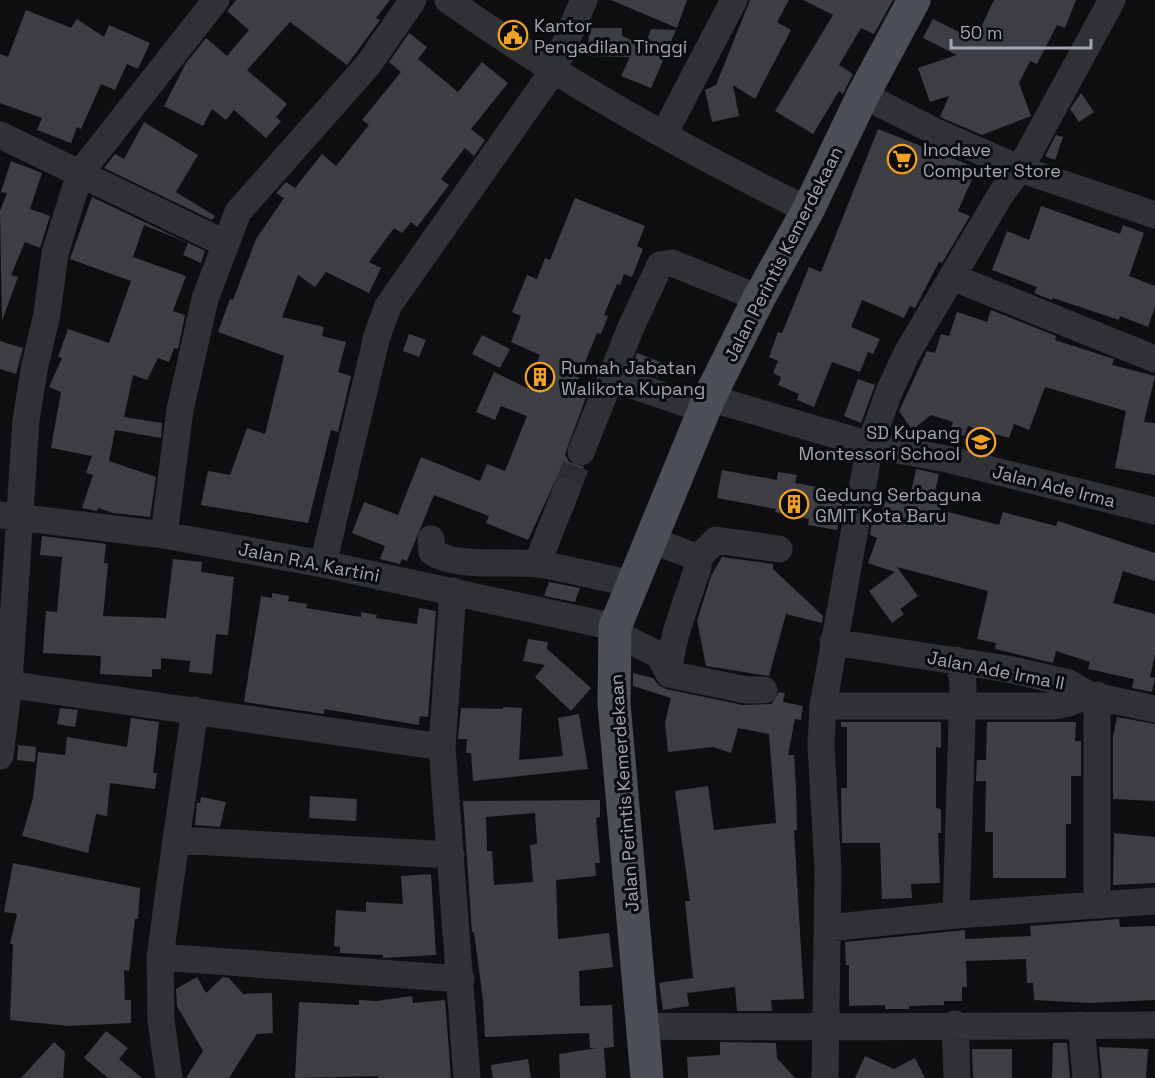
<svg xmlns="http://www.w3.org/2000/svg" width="1155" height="1078" viewBox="0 0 1155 1078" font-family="'Space Grotesk',sans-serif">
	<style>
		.building { fill: #3e3f44; fill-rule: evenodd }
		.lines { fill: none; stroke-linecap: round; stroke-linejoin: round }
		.minor-tunnel { stroke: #2c2d31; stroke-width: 27; stroke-dasharray: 27 14; stroke-linecap: butt }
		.minor { stroke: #303236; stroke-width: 27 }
		.major { stroke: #4c4f55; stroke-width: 33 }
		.labels { text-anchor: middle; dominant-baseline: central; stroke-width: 6; stroke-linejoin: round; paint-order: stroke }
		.poi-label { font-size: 18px; fill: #a0a7b2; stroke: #0a0b0c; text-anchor: start }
		.street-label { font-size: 18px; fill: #a0a7b2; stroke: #0a0b0c }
	</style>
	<rect width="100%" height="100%" fill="#0f0f11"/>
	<!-- building -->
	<path class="building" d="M236 0H390L376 18 380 20 347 65 290 22 247 70 287 104 276 117 281 121 266 138 234 110 226 120 212 109 203 126 164 106 186 63 206 38 227 56 249 30 227 11Z
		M611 0H687L677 28Z
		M750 0H789L777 22 791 30 755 99 733 85 739 116 712 122 705 90 716 85Z
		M803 0H893L874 34 861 28 839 65 853 74 843 94 839 91 813 134 775 111 833 15Z
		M994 0H1076L1065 28 1057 25 1037 64 1030 61 1019 83 1031 116 982 135 940 117 949 96 930 102 918 68 957 55 923 38 933 19 975 40Z
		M26 10 71 28 77 19 104 37 109 25 150 43 138 69 127 64 115 90 101 84 81 129 77 127 71 143 37 130 42 118 0 103V54L8 57Z
		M589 28H622V36L645 46 651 29 676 30 665 55 671 58H664L651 88 621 76 630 57 588 56Z
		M409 33 427 47 418 59 458 92 482 62 508 83 471 129 485 140 474 156 465 148 441 179 449 185 417 227 411 222 402 233 394 228 369 262 381 268 369 293 326 272 315 287 298 275 282 317 324 327 322 336 346 342 338 372 351 376 338 432 331 430 308 523 201 505 208 471 230 475 247 428 265 434 284 356 218 332 230 299 233 300 256 239 284 198 276 193 286 182 295 188 322 154 336 166 369 125 362 120 401 72 389 62Z
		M1081 93 1094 112 1079 122 1070 109Z
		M144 122 198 155 176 192 215 216 212 220 104 168 115 154 124 159Z
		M878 129 977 168 958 211 970 216 942 263 939 262 915 308 910 306 904 318 862 300 851 327 880 339 873 354 868 352 860 372 832 362 814 407 797 400 799 394 778 385 781 377 773 373 778 361 769 357 778 332 782 333 809 267 821 272Z
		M1056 135 1063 137 1055 160 1045 156Z
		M11 161 42 173 30 209 50 216 40 248 25 242 11 275 18 277 2 321 0 211 7 193 1 192Z
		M92 197 205 251 201 263 183 255 188 243 144 225 133 257 186 276 173 311 185 315 178 349 174 348 169 362 158 358 147 380 133 375 124 417 162 423 161 438 115 430 109 461 156 477 150 517 113 513 98 508 97 511 82 508 93 475 86 473 92 456 51 448 61 392 49 387 62 358 58 357 68 329 109 343 131 281 70 259Z
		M575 198 645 226 637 246 643 249 632 277 624 274 620 285 617 284 604 315 608 316 601 334 597 333 575 387 588 392 565 454 569 462 584 467 578 481 564 475 556 479 528 540 486 523 489 516 434 495 407 561 402 559 400 564 380 559 385 546 352 533 364 502 398 515 421 457 480 481 487 464 505 471 527 416 501 406 495 420 476 412 494 372 527 388 540 355 511 342 521 316 512 312 527 275 537 279 545 258 550 260Z
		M1041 206 1120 234 1123 225 1144 233 1129 276 1155 286V307L1148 327 1120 316 1119 320 1053 298 1052 300 1034 293 1037 287 992 270 1007 231 1029 240Z
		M991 310 1056 336 1055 340 1114 359 1112 365 1155 376 1144 422 1155 423V475L1115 468 1126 411 1045 387 1029 430 1014 424 1009 438 968 426 964 436 950 431 953 422 931 415 912 430 899 411 927 351 935 353 941 334 949 336 957 312 987 322Z
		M409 334 426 340 419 357 403 351Z
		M482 335 510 349 500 368 472 354Z
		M0 341 23 348 16 374 0 369Z
		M637 353 663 363 658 377 631 368Z
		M858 379 875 385 861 423 844 416Z
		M916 469 939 474 933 502 942 505 940 510 999 525 1003 512 1056 526 1058 521 1155 553V581L1123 571 1113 603 1155 614V654L1150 677 1155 678 1152 692 1132 688 1134 679 1088 669 1090 662 1056 651 1053 663 995 649 996 643 977 639 988 591 897 567 918 596 900 609 904 614 892 623 869 591 895 572 868 563 877 538 870 535 873 515 880 517 888 494 895 496 897 488 911 492Z
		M722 470 777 480 778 472 797 475 795 483 845 492 837 530 808 525 809 519 775 512 776 509 717 498Z
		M42 536 106 544 104 563 108 564 103 616 166 618 173 559 202 562 201 572 234 577 228 635 216 634 212 674 189 672 190 661 161 658V669H152V677L100 674 101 656 43 653 46 611 57 612 62 557 40 555Z
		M722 557 773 564V569L823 616 822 623 786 614 769 676 706 666 697 621 711 576Z
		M549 582 580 588 575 602 544 596Z
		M272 593 289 596 288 601 307 604 306 608 361 617V612L377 615 376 618 417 624 419 608 436 611 428 717 420 716 419 725 324 709V714L244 702 261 596 272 598Z
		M528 639 548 642 547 649 591 688 571 711 535 677 545 665 523 661Z
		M633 673 653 678 658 685 666 689 743 705 771 704 779 692 785 693 783 702 803 706 801 720 795 719 788 755H794L796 787 797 830H794L804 999 771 1000 772 1011H737L735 987 687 993 689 1006 663 1010 659 983 693 978 685 901H690L675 791 708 786 714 830 776 823 769 734 738 728 731 753 713 747 668 752 665 722 671 698 633 686Z
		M503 707 522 708 519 760 563 756 558 718 579 714 588 769 473 781 471 753H466L467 739H458L461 708 503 709Z
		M60 708 78 710 75 727 57 724Z
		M1117 717 1155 724V801L1113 799V737Z
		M131 718 159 722 153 773H157L155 789 110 783 107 816 96 814 88 853 22 836 33 798 38 752 65 755 67 737 127 747Z
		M841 722H941V748L936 747V808L941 809V833H938L940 883 911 884 912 898 882 899 880 843H842L841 788H847V727H841Z
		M987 722H1076L1075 741H1081V776H1071V824H1066V878H993V832H985L986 781H976L977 760H986Z
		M18 745 36 747 35 762 17 760Z
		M310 796 357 799 356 821 309 818Z
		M201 797 226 802 220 827 195 825 197 803H200Z
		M600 800V817L596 818 600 863H595L596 876 556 880 558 939 609 933 613 967 579 971 580 1006 612 1005 614 1047 604 1048 606 1078H560L559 1054 597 1048H590L589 1033 485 1037 483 1000 474 932H472L463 801ZM535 813 537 844 530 845 533 882 494 885 492 851H487L486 817Z
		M1114 833 1155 837V883L1113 885Z
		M13 863 140 888 138 919H135L129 971 124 970 125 1000H131V1023L68 1026 10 1020 13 944H10L17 914 4 912Z
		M431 874 436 955 383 958V955L340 953V947L334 946 336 910 366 912V902L403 904 401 876Z
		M1119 919 1120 927 1155 926V1000L1090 1003 1034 1000 1033 983H1027L1026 959 966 961 967 987H962V1001H944V1005L909 1006V1009H885V1005L849 1006V965H846L845 942 965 930V939L1031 936 1030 926Z
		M197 977 206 993 223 977 229 978 243 994 272 993 273 1033 257 1034 229 1078H186L203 1051 177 1006 176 989Z
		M412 996 413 1003 445 1000 451 1078H378V1076L295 1078 299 1002 359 1005V1000L376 1001Z
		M106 1031 128 1048 119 1059 142 1078H108L84 1058Z
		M54 1042 65 1052 63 1078H21Z
		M720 1042 776 1043 777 1058 795 1078H688L687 1057 720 1055Z
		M1053 1043H1067L1070 1078H1052Z
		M1099 1047 1148 1049 1146 1078H1102Z
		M972 1049H1012V1078H973Z
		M865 1056 894 1069 915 1058 925 1078H855Z
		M528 1059 531 1078H493L491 1065Z"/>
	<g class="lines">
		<!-- minor-tunnel -->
		<path class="minor-tunnel" d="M566 491 581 452"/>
		<!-- minor -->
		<path class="minor" d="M448 0C561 80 683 149 808 210
			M863 95 934 131 1020 169 1155 215
			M664 134 734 0
			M0 135 226 244
			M952 277 1155 359
			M611 378 705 410
			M709 398 870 445 947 459 1155 511
			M581 452 631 327 660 265 672 263 759 298
			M0 515 164 535 323 564 615 627
			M164 535 180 410 205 299 238 212 368 65 413 0
			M431 539 432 552C455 568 509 561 538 564 570 569 602 578 634 584
			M652 540 693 556 696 560 716 540 779 549
			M323 564 377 336 388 306 553 71 584 0
			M537 564 566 491
			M453 591 442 747 467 1078
			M615 633 659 655 669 674C671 637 687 602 698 567L696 560
			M833 642 1008 669 1069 683 1089 695 1155 709
			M956 660 962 675 963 687 956 915
			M669 674 746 690H764
			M0 683 442 747
			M1097 695V905
			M823 706H1053L1069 703 1089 695
			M0 756 9 683 26 420 35 365 47 314 55 253 80 173 216 0
			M176 840 195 710
			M827 928 956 915 1155 901
			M160 957 461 979
			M955 1024 957 1078
			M1081 1025 1086 1078
			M642 1026C813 1028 984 1026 1155 1025
			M169 1078 161 1020 160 957 176 840 451 855
			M825 1078 828 870 821 745 823 706 870 445 889 392 907 353 1001 194 1020 169 1112 0"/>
		<!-- major -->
		<path class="major" d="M647 1078 614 704 615 627 709 398 759 298 808 210 863 95 914 0"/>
	</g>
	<!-- icons -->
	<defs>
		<g id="civic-ring" transform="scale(1.5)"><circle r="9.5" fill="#0a0b0c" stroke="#f3a125" stroke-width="1.5"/><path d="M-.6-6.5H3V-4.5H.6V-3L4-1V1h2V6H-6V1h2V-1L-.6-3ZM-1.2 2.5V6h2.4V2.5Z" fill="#f3a125"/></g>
		<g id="supermarket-ring" transform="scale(1.5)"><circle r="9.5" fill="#0a0b0c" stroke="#f3a125" stroke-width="1.5"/><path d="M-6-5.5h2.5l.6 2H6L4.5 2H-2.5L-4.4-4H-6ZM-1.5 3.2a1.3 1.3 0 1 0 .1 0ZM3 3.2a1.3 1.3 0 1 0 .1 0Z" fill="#f3a125"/></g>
		<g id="building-ring" transform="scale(1.5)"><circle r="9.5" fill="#0a0b0c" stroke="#f3a125" stroke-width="1.5"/><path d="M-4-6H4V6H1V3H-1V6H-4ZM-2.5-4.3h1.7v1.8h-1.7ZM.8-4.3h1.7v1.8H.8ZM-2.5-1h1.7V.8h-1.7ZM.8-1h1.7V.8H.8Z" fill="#f3a125"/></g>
		<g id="school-ring" transform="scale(1.5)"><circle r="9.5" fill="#0a0b0c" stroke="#f3a125" stroke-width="1.5"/><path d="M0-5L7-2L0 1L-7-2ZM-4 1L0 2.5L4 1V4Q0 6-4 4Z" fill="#f3a125"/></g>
	</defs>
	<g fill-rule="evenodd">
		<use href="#civic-ring" x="513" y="35"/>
		<use href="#supermarket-ring" x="902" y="159"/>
		<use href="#building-ring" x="540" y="377"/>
		<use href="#school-ring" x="981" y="442"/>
		<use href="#building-ring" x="794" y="504"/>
	</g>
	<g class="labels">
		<!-- poi labels -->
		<g class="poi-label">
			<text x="534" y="25">Kantor<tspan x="534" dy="21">Pengadilan Tinggi</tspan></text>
			<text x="923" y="149">Inodave<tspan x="923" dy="21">Computer Store</tspan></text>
			<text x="561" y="367">Rumah Jabatan<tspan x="561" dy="21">Walikota Kupang</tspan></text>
			<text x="960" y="432" text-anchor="end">SD Kupang<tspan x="960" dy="21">Montessori School</tspan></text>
			<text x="815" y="494">Gedung Serbaguna<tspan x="815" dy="21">GMIT Kota Baru</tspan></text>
		</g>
		<!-- street labels -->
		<g class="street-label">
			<text transform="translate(783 254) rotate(-63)">Jalan Perintis Kemerdekaan</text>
			<text transform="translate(1054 486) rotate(14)">Jalan Ade Irma</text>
			<text transform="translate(309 562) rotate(11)">Jalan R.A. Kartini</text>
			<text transform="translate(996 670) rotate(11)">Jalan Ade Irma II</text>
			<text transform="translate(624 793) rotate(-94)">Jalan Perintis Kemerdekaan</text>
		</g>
	</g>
	<!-- scale -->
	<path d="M951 39v9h140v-9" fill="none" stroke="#a0a7b2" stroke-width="3"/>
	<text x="960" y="39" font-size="18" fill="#a0a7b2" stroke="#0a0b0c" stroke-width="4.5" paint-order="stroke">50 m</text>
</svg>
